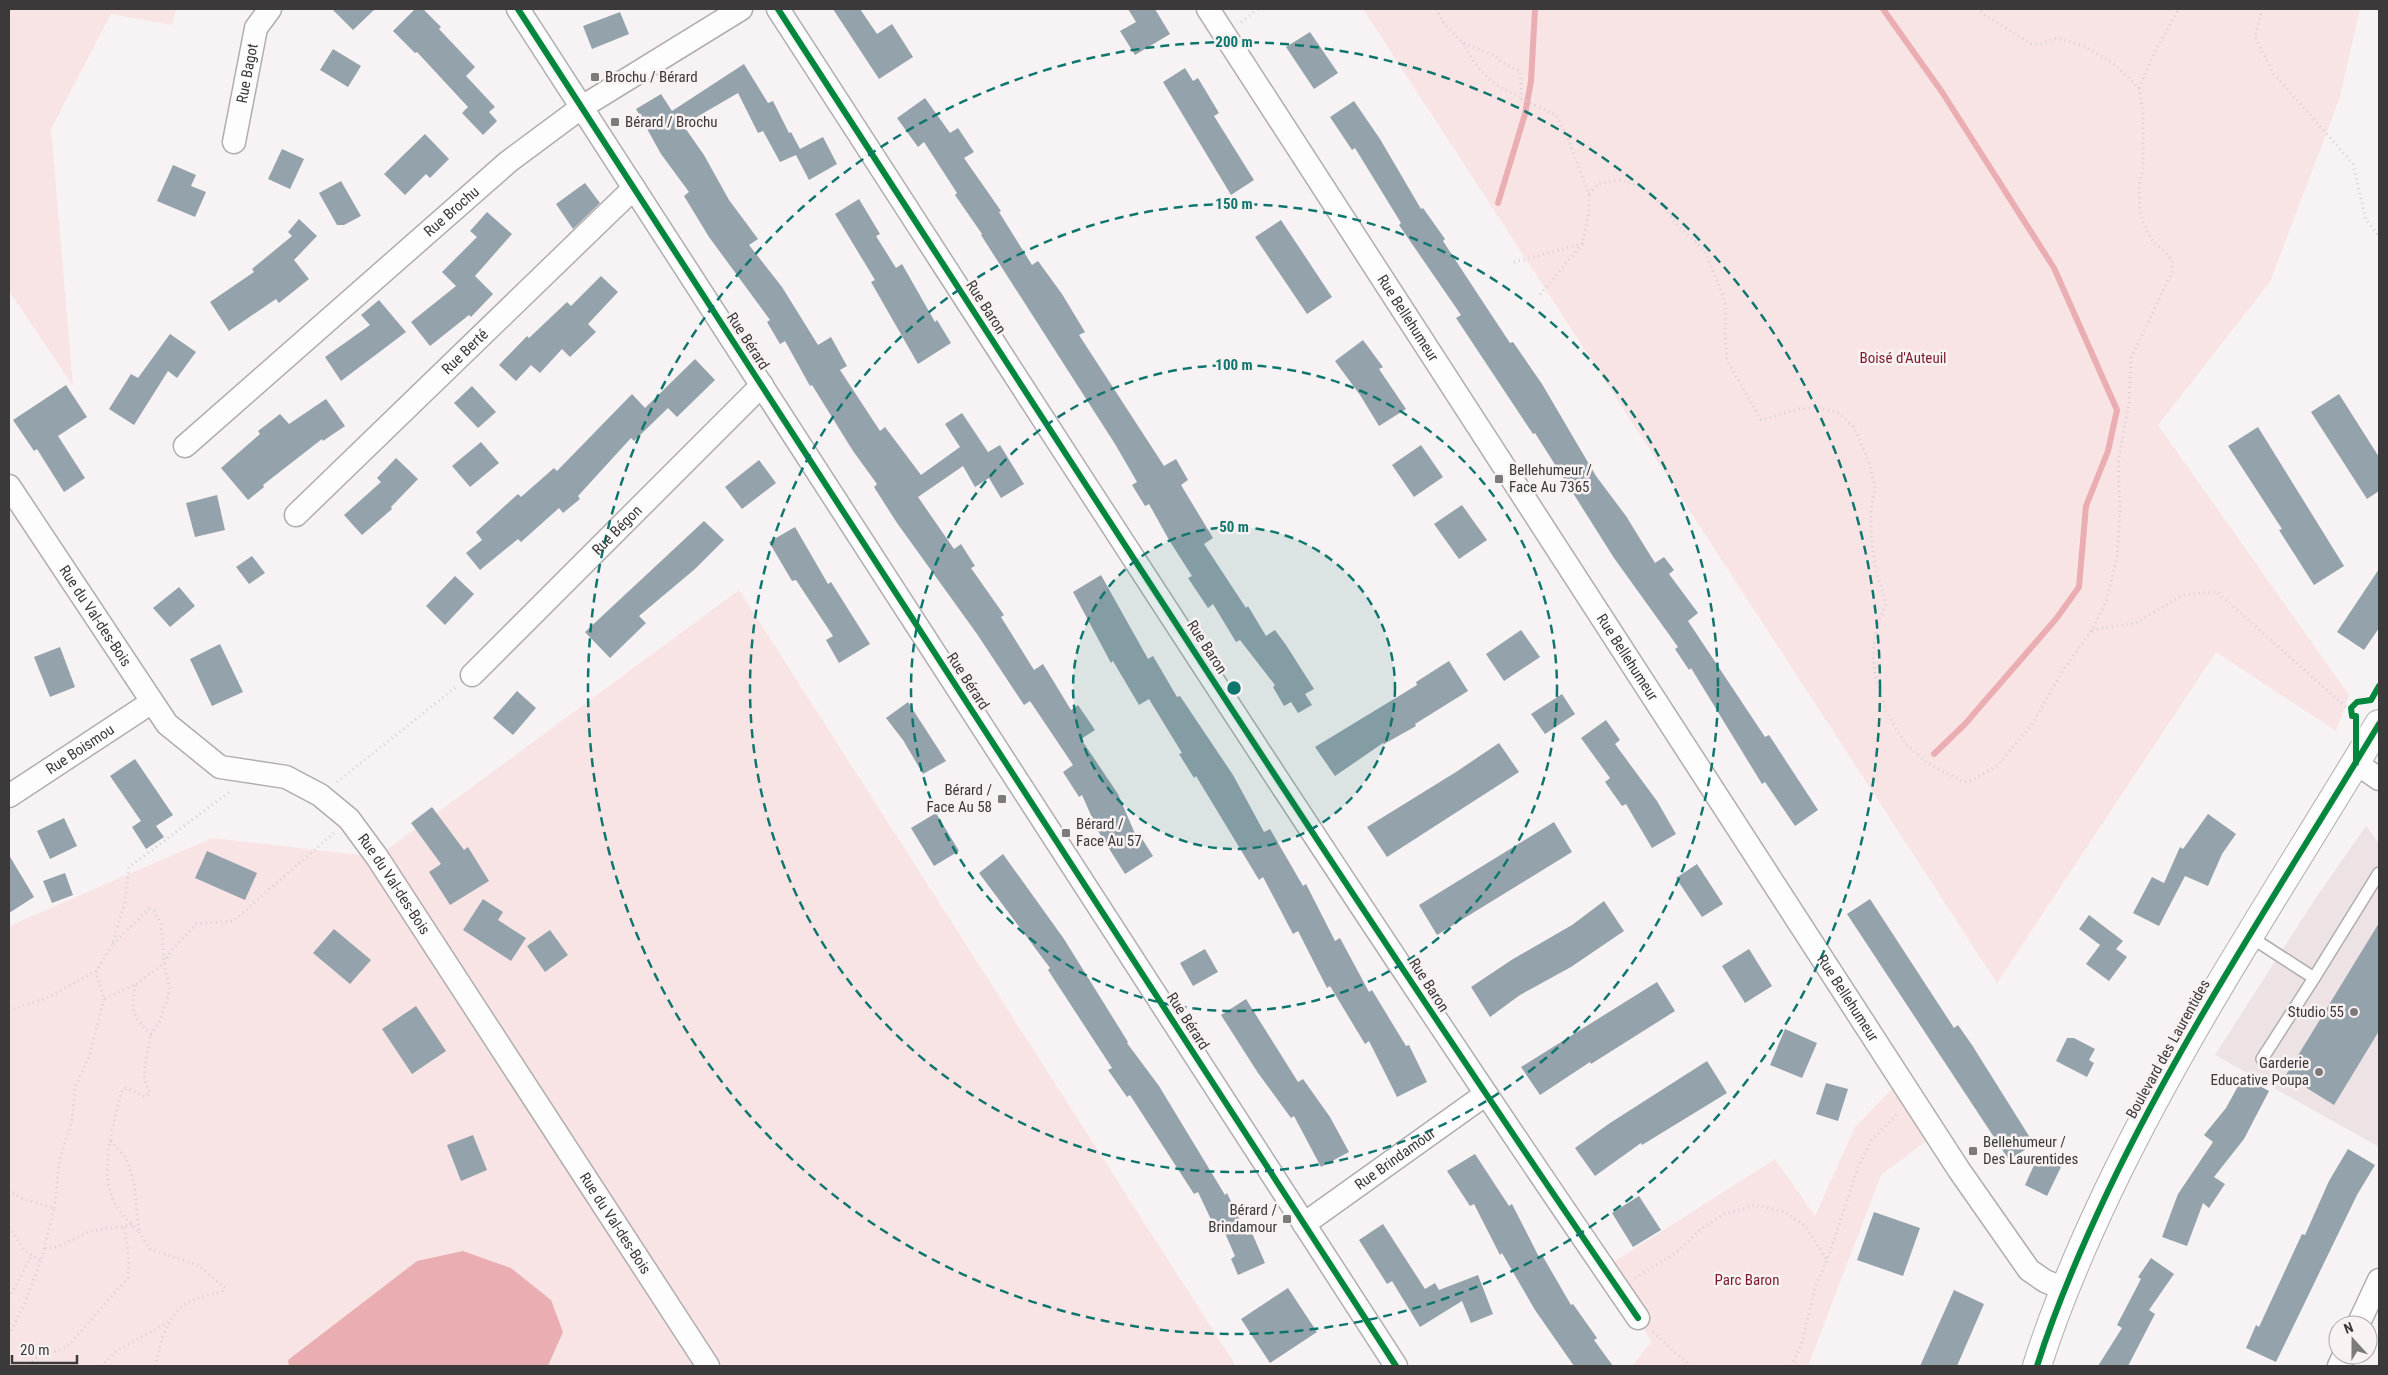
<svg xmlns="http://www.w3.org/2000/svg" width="2388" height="1375" viewBox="0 0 2388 1375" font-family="'Roboto Condensed',sans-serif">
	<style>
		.built { fill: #ede3e4 }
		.green { fill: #f9e4e5 }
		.water { fill: #eaaeb2 }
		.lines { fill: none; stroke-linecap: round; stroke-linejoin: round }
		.stream { stroke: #eaaeb2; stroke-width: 6 }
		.building { fill: #94a2ab }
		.lane-casing { stroke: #afadad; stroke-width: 14 }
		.street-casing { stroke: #afadad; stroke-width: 25 }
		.secondary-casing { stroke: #afadad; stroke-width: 30 }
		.path { stroke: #d3d2d2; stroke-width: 3; stroke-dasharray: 1 4; stroke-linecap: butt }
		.lane { stroke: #fefdfd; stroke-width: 11 }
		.street { stroke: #fefdfd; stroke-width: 22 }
		.secondary { stroke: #fefdfd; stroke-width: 28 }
		.cycleway-casing { stroke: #f8f2f3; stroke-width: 9 }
		.cycleway { stroke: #00873e; stroke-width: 6 }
		.ring { fill: none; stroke: #0f766e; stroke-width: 2.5; stroke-dasharray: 9 6 }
		.poi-dot { fill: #7d7a7a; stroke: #f8f2f3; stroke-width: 2 }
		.labels { text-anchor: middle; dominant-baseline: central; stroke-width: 5; stroke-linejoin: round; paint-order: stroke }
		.street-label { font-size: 15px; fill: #3b3939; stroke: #f8f2f3 }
		.poi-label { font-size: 15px; fill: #3b3939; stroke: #f8f2f3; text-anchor: start }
		.park-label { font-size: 15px; fill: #7c1a2c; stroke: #f8f2f3 }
		.centre { fill: #0f766e; stroke: #f8f2f3; stroke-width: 2.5 }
		.ring-label { font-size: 15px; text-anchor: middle; font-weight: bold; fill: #0f766e; stroke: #f8f2f3; stroke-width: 5; stroke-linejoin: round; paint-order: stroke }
	</style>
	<rect width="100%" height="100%" fill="#f7f3f4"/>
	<!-- built -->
	<path class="built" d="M2366 826 2379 843V1147L2215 1055 2315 899Z"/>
	<!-- green -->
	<path class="green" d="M9 9H176L172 25 111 14 51 129 73 386 9 291Z
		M1363 9H2360L2340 97 2270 282 2158 425 2349 695 2336 731 2216 652 1997 983Z
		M739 590 1236 1366H548L563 1332 417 1261 288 1360 289 1366H9V926L212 838 377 857Z
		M1894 1087 1929 1139 1881 1175 1808 1366H1632L1651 1342 1609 1265 1775 1159 1815 1216 1855 1127Z"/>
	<!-- water -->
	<path class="water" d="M463 1251 511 1268 551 1300 563 1332 548 1366H289L288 1360 417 1261Z"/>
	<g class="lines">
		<!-- stream -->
		<path class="stream" d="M1883 9 1942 92 2054 268 2117 410 2108 451 2086 506 2079 587 2056 619 1965 724 1934 754
			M1498 203 1525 114 1531 81 1535 9"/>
	</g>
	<!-- building -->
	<path class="building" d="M332 9H375L353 30Z
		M415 9H423L441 27 439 29 475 67 466 76 495 107 489 112 497 121 483 135 462 113 468 107 417 52 415 53 393 31Z
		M833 9H860L877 34 892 24 913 57 879 79Z
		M1128 9H1155L1170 34 1135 55 1120 31 1136 22Z
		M620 12 629 34 592 49 583 26Z
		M1310 32 1338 73 1314 89 1286 47Z
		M333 49 361 66 348 87 320 70Z
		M744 64 768 103 773 101 789 133 791 132 800 149 823 137 837 164 809 180 796 155 780 162 763 131 758 133 738 93 683 125 704 155 729 200 758 239 749 245 782 287 818 345 831 337 847 366 840 370 880 431 885 427 921 475 960 447 945 424 962 413 988 452 1000 445 1024 484 1001 498 989 478 975 487 963 466 918 497 954 549 961 544 975 566 971 568 1004 615 1001 617 1034 670 1043 664 1071 710 1078 705 1095 730 1081 739 1118 794 1136 836 1139 834 1153 856 1125 874 1098 831 1082 795 1079 797 1063 772 1073 765 1030 701 1024 705 977 634 897 523 874 487 877 484 853 451 812 385 810 386 785 341 780 344 767 322 770 320 709 237 684 196 689 192 661 154 636 109 661 94 672 111Z
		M1185 68 1193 81 1198 78 1219 113 1214 116 1254 180 1231 195 1163 82Z
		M925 98 950 133 958 128 974 152 964 158 1001 211 999 212 1032 265 1038 261 1062 294 1085 332 1079 335 1164 466 1176 459 1188 480 1181 485 1213 538 1204 544 1246 608 1248 606 1266 636 1275 630 1286 645 1314 689 1305 694 1312 705 1298 713 1291 702 1284 706 1273 687 1275 685 1240 640 1236 642 1213 604 1208 608 1188 578 1192 576 1169 540 1149 504 1145 506 1132 485 1137 482 1115 444 981 235 982 234 955 195 957 193 924 142 918 147 897 118Z
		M1354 101 1380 139 1421 209 1423 208 1445 239 1443 241 1477 293 1510 343 1513 342 1542 384 1596 476 1626 516 1655 563 1664 557 1674 570 1669 574 1698 613 1688 621 1765 737 1769 735 1818 810 1795 826 1765 782 1762 784 1691 668 1689 670 1675 649 1678 647 1614 558 1535 433 1533 434 1456 318 1461 315 1399 225 1401 223 1355 148 1352 150 1330 117Z
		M425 134 449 159 430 178 426 174 405 195 384 174Z
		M282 149 304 159 290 189 268 179Z
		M173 165 196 175 191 186 206 192 195 217 157 201Z
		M341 181 361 216 344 225H337L319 193Z
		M585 183 600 203 573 229 556 204Z
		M859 199 880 234 876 236 896 268 902 264 935 322 937 320 951 343 918 364 871 282 875 280 835 214Z
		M487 212 512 234 475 276 493 294 471 317 469 315 430 346 411 322 456 286 442 272 477 237 470 231Z
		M299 219 317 236 294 260 309 279 279 303 276 299 229 331 210 302 254 272 252 269 292 236 288 232Z
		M1281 220 1332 297 1307 314 1255 237Z
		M601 276 618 292 588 324 596 332 570 357 562 349 540 373 531 365 516 381 499 365 527 336 529 338 567 302 571 306Z
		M379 300 406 332 341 381 325 357 370 325 361 315Z
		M170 334 196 352 177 378 168 371 134 425 109 409 131 374 138 378Z
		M1363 340 1383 367 1379 369 1406 409 1379 426 1360 395 1335 361Z
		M695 359 715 380 677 417 668 408 634 441 631 438 578 496 580 499 563 513 559 508 521 542 518 539 480 570 466 553 482 540 476 532 518 494 521 497 554 468 557 471 632 394 645 408Z
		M66 385 87 417 58 436 85 478 64 492 37 449 34 451 13 420Z
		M472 386 496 412 478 428 454 403Z
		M2339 394 2379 457V491L2367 499 2311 412Z
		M326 399 345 426 323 441 322 439 263 485 264 487 248 500 221 468 260 434 258 431 280 414 289 424Z
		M2258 427 2344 566 2314 585 2279 530 2282 529 2228 446Z
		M481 442 499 463 470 487 452 466Z
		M1421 445 1443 477 1414 497 1392 465Z
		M396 458 418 479 391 507 392 509 362 535 344 515 381 482 377 478Z
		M759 460 776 483 742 509 725 487Z
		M217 495 225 530 195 537 186 503Z
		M1462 505 1487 540 1459 559 1434 524Z
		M704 521 724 540 695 569 639 616 646 623 610 658 585 632Z
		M795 527 828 584 831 582 870 644 839 663 826 640 833 636 796 580 792 581 769 542Z
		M252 556 265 573 249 584 236 567Z
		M2379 569V628L2364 650 2337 632Z
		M1101 575 1148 659 1153 656 1177 697 1180 696 1233 775 1264 832 1270 829 1303 886 1306 884 1335 941 1340 938 1369 992 1372 990 1406 1046 1409 1045 1427 1082 1397 1097 1369 1041 1365 1044 1330 986 1327 988 1298 931 1293 934 1263 877 1259 880 1196 776 1194 778 1179 754 1182 753 1149 699 1139 705 1113 661 1111 663 1073 592Z
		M455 576 474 594 445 625 426 606Z
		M179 587 195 606 170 627 153 608Z
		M1521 630 1540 657 1504 681 1486 654Z
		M220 644 243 692 212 706 190 659Z
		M60 647 75 687 50 697 34 657Z
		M1449 661 1468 691 1415 724 1416 726 1384 744 1383 743 1335 776 1315 747 1417 685 1416 682Z
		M517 691 536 708 513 735 493 718Z
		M1562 694 1575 714 1545 734 1531 714Z
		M908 702 946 761 923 774 903 740 886 718Z
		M1606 720 1620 740 1615 744 1657 801 1676 834 1652 848 1626 804 1622 806 1605 782 1610 778 1581 738Z
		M1499 743 1519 772 1387 857 1367 827 1456 772Z
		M135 759 173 815 156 826 164 837 146 849 132 827 141 821 110 776Z
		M432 807 464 850 468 847 489 881 450 905 429 872 441 864 411 823Z
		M936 813 959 851 934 866 911 828Z
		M2208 814 2236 834 2222 854 2208 886 2185 876 2159 926 2133 913 2152 877 2164 883 2180 847 2183 849Z
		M64 818 77 846 50 859 37 831Z
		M1554 822 1572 852 1437 935 1419 905Z
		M207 851 257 873 245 900 195 878Z
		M1003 854 1064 939 1128 1042 1127 1043 1159 1086 1225 1195 1227 1193 1247 1235 1252 1233 1265 1263 1238 1275 1231 1259 1235 1256 1221 1224 1215 1228 1198 1192 1194 1194 1130 1095 1127 1097 1108 1070 1112 1068 1048 970 1050 968 979 873Z
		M9 855 34 897 9 913Z
		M1697 864 1723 904 1702 917 1676 878Z
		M65 873 73 895 52 903 43 881Z
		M483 899 503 912 498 920 526 938 511 961 463 930Z
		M1870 899 1954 1028 1958 1025 1972 1045 2034 1144 2009 1160 1847 914Z
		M1604 901 1624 931 1571 967 1520 995 1490 1017 1471 987 1513 959 1572 925Z
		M2089 915 2123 941 2116 949 2127 957 2109 981 2086 964 2100 945 2079 929Z
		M2379 923V1031L2334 1105 2286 1075Z
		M334 929 371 960 350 984 313 953Z
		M550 930 568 955 545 972 527 946Z
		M1205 949 1218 972 1193 986 1180 963Z
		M1749 949 1772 986 1745 1003 1722 966Z
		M1657 982 1675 1011 1591 1064 1590 1062 1540 1095 1521 1067Z
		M1246 999 1298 1082 1303 1079 1330 1117 1349 1152 1321 1167 1294 1116 1291 1118 1258 1073 1221 1015Z
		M416 1006 446 1051 412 1074 382 1029Z
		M1785 1029 1817 1043 1802 1078 1770 1065Z
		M2067 1038H2074L2095 1049 2089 1060 2094 1063 2087 1077 2056 1061Z
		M1707 1061 1727 1093 1642 1145 1641 1143 1595 1176 1575 1148 1610 1123Z
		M2243 1077 2269 1091 2244 1139 2214 1177 2225 1184 2209 1208 2203 1203 2187 1246 2162 1237 2178 1194 2213 1142 2204 1135 2226 1108Z
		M1826 1083 1848 1089 1838 1121 1816 1114Z
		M473 1135 487 1170 461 1181 447 1145Z
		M2348 1149 2375 1165 2357 1195 2276 1362 2246 1348 2256 1325 2259 1327 2302 1234 2305 1235 2329 1181Z
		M1475 1154 1509 1206 1512 1204 1539 1257 1542 1255 1571 1305 1573 1304 1597 1338 1594 1340 1613 1366H1574L1535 1310 1502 1253 1500 1255 1474 1204 1470 1206 1447 1171Z
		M2038 1156 2061 1167 2047 1196 2025 1185Z
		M1639 1196 1661 1230 1633 1247 1612 1213Z
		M1874 1212 1920 1228 1903 1276 1857 1260Z
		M1383 1224 1425 1289 1435 1283 1439 1290 1478 1275 1493 1314 1471 1323 1462 1301 1420 1327 1392 1281 1387 1284 1359 1240Z
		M2151 1258 2174 1274 2149 1310 2155 1314 2128 1366H2098L2122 1328 2117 1325 2141 1279 2138 1277Z
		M1288 1288 1317 1332 1270 1363 1241 1319Z
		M1954 1290 1984 1304 1957 1366H1920Z"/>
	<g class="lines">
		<!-- lane casing -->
		<g class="lane-casing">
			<path id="lane" d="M2249 936 2314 978 2379 873
				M2262 1059 2314 978"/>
		</g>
		<!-- street casing -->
		<g class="street-casing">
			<g id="street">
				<path d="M518 9 1396 1366"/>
				<path d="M778 9C1062 447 1343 888 1638 1318"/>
				<path id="s1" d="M1208 9 1959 1170 2029 1270 2045 1281 2064 1289"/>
				<path id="s2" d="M234 142 256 28 270 9"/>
				<path id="s3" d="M185 446 508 162 582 107 741 9"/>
				<path id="s4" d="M9 486 167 724 220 767 286 777 320 795 349 819 377 857 708 1366"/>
				<path id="s5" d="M296 515 634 188"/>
				<path id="s6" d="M472 675 762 385"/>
				<path d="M2356 763 2379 779"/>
				<path id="s7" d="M9 796 152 702"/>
				<path id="s8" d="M1304 1224 1486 1094"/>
				<path d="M2358 1325 2379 1280"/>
				<path d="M2339 1366 2344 1355"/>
			</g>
		</g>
		<!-- secondary casing -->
		<g class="secondary-casing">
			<path id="secondary" d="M2037 1366C2056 1306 2081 1248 2108 1191 2186 1028 2286 879 2379 724"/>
		</g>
		<!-- path -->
		<path class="path" d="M1436 9 1445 25 1463 43 1495 56 1501 62 1520 71 1522 99 1556 115 1568 139 1589 194V213L1582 244
			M2262 9 2255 37 2261 50 2274 74 2353 164 2366 220 2379 236
			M1241 22 1258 9
			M1463 43C1476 69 1492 86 1520 97
			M2139 88 2155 51 2179 9
			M1589 194 1598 184 1620 180 1641 187 1663 205 1677 225 1704 250 1723 295 1726 308 1725 330 1727 360 1761 420 1799 409 1818 407 1838 413 1854 427 1869 462 1875 488 1871 509V535L1875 566 1886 604 1877 626 1873 651 1875 675 1886 711 1905 743 1926 762 1963 782 1972 780 1998 765 2033 723 2063 670 2092 630 2106 602 2117 557 2120 510 2118 463 2129 403 2131 358 2172 272V261L2166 253 2153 242 2146 230 2140 212 2139 186 2143 167V111L2139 88 2113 63 2084 46 2057 38 2041 44H2031L1983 14 1979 9
			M1514 262 1582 244 1538 297
			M2092 630 2136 623 2183 595 2217 592 2356 716
			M2378 694 2379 692
			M337 782 456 687
			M113 944 149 909 154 911 161 924 164 963 170 990 160 1021 151 1034C131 1016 131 1009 136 984
			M96 971 104 999 136 984 164 963 171 951 196 924 233 921 334 833
			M9 1010 47 998 96 971 112 945 125 902 129 867 231 791
			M111 1141 126 1158 134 1183 139 1232C131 1224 122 1215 116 1205 97 1176 114 1121 122 1090L127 1088 145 1097 150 1093C139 1076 148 1053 151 1034
			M9 1190 21 1198 54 1208 41 1261 24 1250 9 1227
			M54 1208 60 1158 72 1121 75 1087 89 1057 104 999
			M139 1232 150 1249 198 1265 225 1288 222 1292C191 1298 175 1304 163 1336 160 1347 157 1355 156 1366
			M45 1248 57 1247 91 1231 132 1225
			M1635 1278 1676 1253 1700 1230 1724 1214 1756 1205 1787 1213 1805 1226 1827 1260
			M9 1298 32 1255
			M1653 1332 1690 1366
			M9 1335 22 1309 41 1261
			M30 1366 35 1358 67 1347 128 1278 129 1260 124 1226
			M101 1366 115 1352 168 1322
			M1791 1366 1801 1346 1816 1285 1830 1252 1858 1167 1872 1140 1897 1114"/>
		<!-- lane -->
		<use href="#lane" class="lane"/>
		<!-- street -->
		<use href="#street" class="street"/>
		<!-- secondary -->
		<use href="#secondary" class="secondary"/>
		<!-- cycleway casing -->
		<g class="cycleway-casing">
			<path id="cycleway" d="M518 9 1396 1366
				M778 9C1062 447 1343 888 1638 1318
				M2356 763V716H2352L2351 708 2357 702 2371 700 2379 686
				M2037 1366C2056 1306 2081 1248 2108 1191 2186 1028 2286 879 2379 724"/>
		</g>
		<!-- cycleway -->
		<use href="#cycleway" class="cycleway"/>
	</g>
	<!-- distance rings -->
	<circle cx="1234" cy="688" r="161" fill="#0f766e" fill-opacity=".12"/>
	<g class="ring">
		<circle cx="1234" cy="688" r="161"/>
		<circle cx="1234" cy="688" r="323"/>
		<circle cx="1234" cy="688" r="484"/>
		<circle cx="1234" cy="688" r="646"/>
	</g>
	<!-- markers -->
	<g class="poi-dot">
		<rect x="590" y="72" width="10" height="10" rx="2.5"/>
		<rect x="610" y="117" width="10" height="10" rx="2.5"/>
		<rect x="1494" y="474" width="10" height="10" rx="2.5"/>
		<rect x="997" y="794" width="10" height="10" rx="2.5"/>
		<rect x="1061" y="828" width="10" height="10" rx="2.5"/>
		<circle cx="2354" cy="1012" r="5"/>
		<circle cx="2319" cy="1072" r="5"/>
		<rect x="1968" y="1146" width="10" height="10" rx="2.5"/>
		<rect x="1282" y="1214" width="10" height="10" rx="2.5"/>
	</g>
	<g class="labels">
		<!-- street labels -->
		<g class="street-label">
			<text stroke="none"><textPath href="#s2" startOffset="70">Rue Bagot</textPath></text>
			<text stroke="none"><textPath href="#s3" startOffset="355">Rue Brochu</textPath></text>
			<text transform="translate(986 307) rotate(57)">Rue Baron</text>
			<text stroke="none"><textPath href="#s1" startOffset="368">Rue Bellehumeur</textPath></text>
			<text transform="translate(748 341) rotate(57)">Rue Bérard</text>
			<text stroke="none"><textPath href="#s5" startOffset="235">Rue Berté</textPath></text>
			<text stroke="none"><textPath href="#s6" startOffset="205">Rue Bégon</textPath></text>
			<text stroke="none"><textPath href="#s4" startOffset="156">Rue du Val-des-Bois</textPath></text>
			<text transform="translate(1207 647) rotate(57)">Rue Baron</text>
			<text stroke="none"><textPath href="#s1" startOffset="772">Rue Bellehumeur</textPath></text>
			<text transform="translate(968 681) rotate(57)">Rue Bérard</text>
			<text stroke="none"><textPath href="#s7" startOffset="85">Rue Boismou</textPath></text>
			<text stroke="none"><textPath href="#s4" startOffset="576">Rue du Val-des-Bois</textPath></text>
			<text transform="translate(1429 985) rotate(57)">Rue Baron</text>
			<text stroke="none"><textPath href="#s1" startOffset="1178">Rue Bellehumeur</textPath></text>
			<text transform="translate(1188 1021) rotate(57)">Rue Bérard</text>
			<text transform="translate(2168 1049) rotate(-61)">Boulevard des Laurentides</text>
			<text stroke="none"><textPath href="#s8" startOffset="112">Rue Brindamour</textPath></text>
			<text stroke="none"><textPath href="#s4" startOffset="981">Rue du Val-des-Bois</textPath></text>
		</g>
		<!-- poi labels -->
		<g class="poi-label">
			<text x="605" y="77">Brochu / Bérard</text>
			<text x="625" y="122">Bérard / Brochu</text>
			<text x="1509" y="470">Bellehumeur /<tspan x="1509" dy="17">Face Au 7365</tspan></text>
			<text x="992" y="790" text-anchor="end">Bérard /<tspan x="992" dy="17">Face Au 58</tspan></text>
			<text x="1076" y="824">Bérard /<tspan x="1076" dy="17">Face Au 57</tspan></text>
			<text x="2344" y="1012" text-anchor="end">Studio 55</text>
			<text x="2309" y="1063" text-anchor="end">Garderie<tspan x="2309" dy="17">Educative Poupa</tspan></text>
			<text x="1983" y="1142">Bellehumeur /<tspan x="1983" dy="17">Des Laurentides</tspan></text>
			<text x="1277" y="1210" text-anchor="end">Bérard /<tspan x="1277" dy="17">Brindamour</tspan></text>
		</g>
		<!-- park labels -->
		<g class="park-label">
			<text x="1903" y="358">Boisé d'Auteuil</text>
			<text x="1747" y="1280">Parc Baron</text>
		</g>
	</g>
	<circle cx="1234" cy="688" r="8" class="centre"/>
	<g class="ring-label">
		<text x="1234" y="47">200 m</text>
		<text x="1234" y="209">150 m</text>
		<text x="1234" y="370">100 m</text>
		<text x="1234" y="532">50 m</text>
	</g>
	<!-- border -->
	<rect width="2388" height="1375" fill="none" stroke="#3b3939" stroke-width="20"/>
	<!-- north arrow -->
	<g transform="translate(2353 1340) rotate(339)"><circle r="24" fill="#f8f2f3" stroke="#aca8a9"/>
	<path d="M0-4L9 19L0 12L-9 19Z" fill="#7d7a7a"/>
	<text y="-8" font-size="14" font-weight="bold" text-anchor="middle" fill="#3b3939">N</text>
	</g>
	<!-- scale -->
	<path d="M12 1355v8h65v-8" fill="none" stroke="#3b3939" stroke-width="2.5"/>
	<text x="20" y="1355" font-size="15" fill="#3b3939" stroke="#f8f2f3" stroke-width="4" paint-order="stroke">20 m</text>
</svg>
